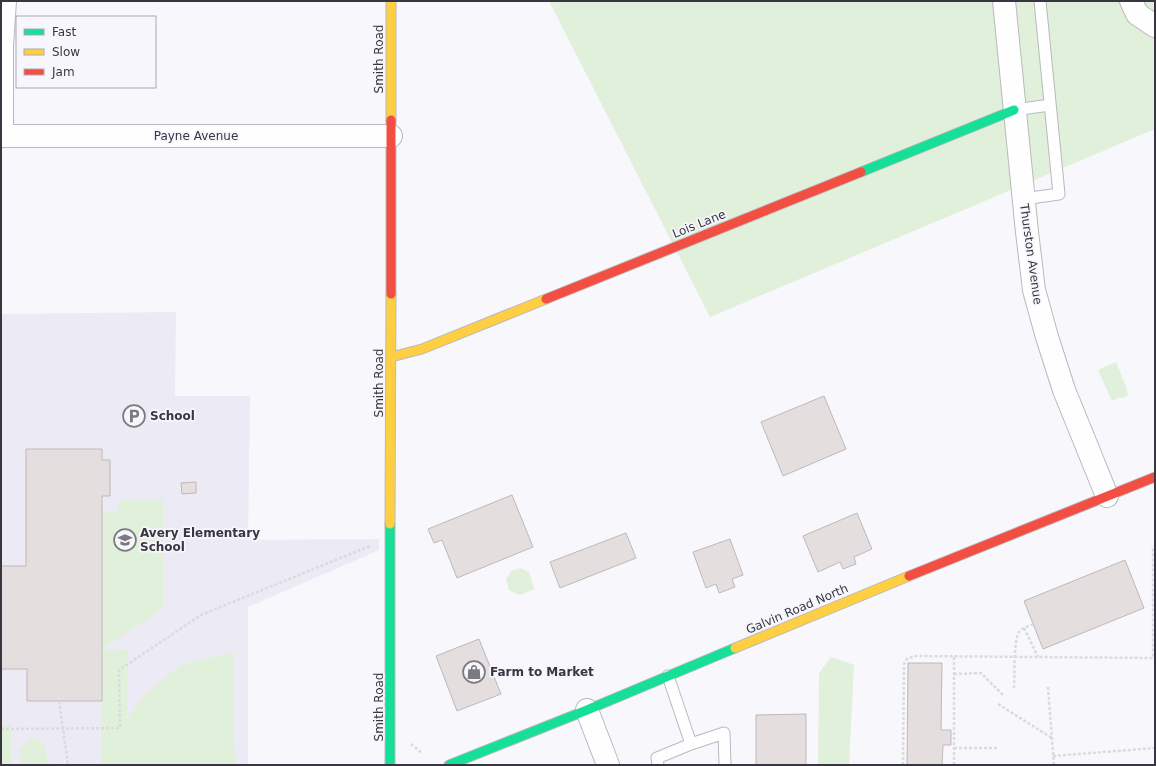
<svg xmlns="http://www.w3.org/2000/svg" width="1156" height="766" viewBox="0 0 1156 766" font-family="'DejaVu Sans',sans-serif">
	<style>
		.built { fill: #eceaf4 }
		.green { fill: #e1f0db }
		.building { fill: #e4dede; stroke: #beb8b9 }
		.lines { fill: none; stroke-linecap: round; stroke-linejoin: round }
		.lane-casing { stroke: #bab9bf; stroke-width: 13 }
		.street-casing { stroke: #bab9bf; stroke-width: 24 }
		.fast-casing { stroke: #bab9bf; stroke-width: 11 }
		.slow-casing { stroke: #bab9bf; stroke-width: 11 }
		.jam-casing { stroke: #bab9bf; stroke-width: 11 }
		.path { stroke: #dbdbdc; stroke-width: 2.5; stroke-dasharray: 3 2; stroke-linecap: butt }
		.lane { stroke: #fefefe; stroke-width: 11 }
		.street { stroke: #fefefe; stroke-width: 22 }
		.fast { stroke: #16e098; stroke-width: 9 }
		.slow { stroke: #ffcf43; stroke-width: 9 }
		.jam { stroke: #f24e42; stroke-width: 9 }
		.labels { text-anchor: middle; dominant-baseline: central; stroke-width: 3.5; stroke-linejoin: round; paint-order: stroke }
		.street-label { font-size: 12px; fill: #383640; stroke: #f7f6fc }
		.poi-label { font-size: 12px; font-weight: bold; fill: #383640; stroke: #f7f6fc; text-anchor: start }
	</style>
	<rect width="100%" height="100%" fill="#f8f7fb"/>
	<!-- built -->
	<path class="built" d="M176 312 175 396H250L248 540 379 539V550L248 607V765H1V314Z"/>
	<!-- green -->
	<path class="green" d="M549 1H1155V129L710 317Z
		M1116 362 1127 389 1128 395 1125 397 1118 398 1113 401 1111 399 1098 370Z
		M119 499H163V609L103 649 128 650 127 720 143 696 181 665 233 652V734L236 765H101L102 511H118Z
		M520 568 529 572 534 588 533 590 519 595 509 590 506 580 511 571Z
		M831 657 854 665 849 765H818L819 673Z
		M1 725H11V765H1Z
		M32 738 44 743 49 765H21L19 750Z"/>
	<!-- building -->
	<path class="building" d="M824 396 846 449 783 476 761 422Z
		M26 449H102V460H110V496H102V701H27V669H1V566H26Z
		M196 482V493L182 494 181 483Z
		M512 495 533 547 457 578 442 540 434 543 428 529Z
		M857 513 872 549 854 557 856 564 843 569 840 562 818 572 803 536Z
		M626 533 636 558 560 588 550 562Z
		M730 539 743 575 732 579 735 587 719 593 716 584 706 588 693 552Z
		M1125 560 1144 608 1043 649 1024 601Z
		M479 639 501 694 457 711 436 656Z
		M908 663H942L941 730H951V745H943L942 765H907Z
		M806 714V765H756V715Z"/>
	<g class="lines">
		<!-- lane casing -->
		<g class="lane-casing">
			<path id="lane" d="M1014 110 1050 105
				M1023 199 1059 194 1040 1
				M691 744 724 733 725 765
				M658 765 657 758 691 744 668 676"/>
		</g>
		<!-- street casing -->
		<g class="street-casing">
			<path id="street" d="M1004 1 1027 232 1034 290 1047 337 1064 390 1107 496
				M1131 1 1137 14 1155 26
				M1 136H391
				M2 136V46L5 1
				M587 710 608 765"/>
		</g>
		<!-- fast casing -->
		<g class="fast-casing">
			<path id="fast" d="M861 172 1014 110
				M390 765V524
				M449 765 587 710 735 648"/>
		</g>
		<!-- slow casing -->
		<g class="slow-casing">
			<path id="slow" d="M391 120V1
				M391 357 422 349 546 299
				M390 524 391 294
				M735 648 909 576"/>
		</g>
		<!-- jam casing -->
		<g class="jam-casing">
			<path id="jam" d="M391 294V120
				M546 299 861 172
				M909 576 1155 477"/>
		</g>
		<!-- path -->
		<path class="path" d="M1024 628 1038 657
			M954 674 981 673 1003 695
			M1048 687 1054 765
			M1014 688C1015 676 1013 641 1019 632 1022 628 1029 626 1033 624
			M59 701 68 765
			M998 704 1052 738
			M1 729 120 728 119 670 201 615 370 546
			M411 744 422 753
			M954 748H997
			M1053 756 1155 748
			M903 765 904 664 907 659 914 656 1153 658V546
			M954 765V657"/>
		<!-- lane -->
		<use href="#lane" class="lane"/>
		<!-- street -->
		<use href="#street" class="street"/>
		<!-- fast -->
		<use href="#fast" class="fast"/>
		<!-- slow -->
		<use href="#slow" class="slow"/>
		<!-- jam -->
		<use href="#jam" class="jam"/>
	</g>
	<!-- icons -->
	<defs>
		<g id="parking-ring" transform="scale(1.15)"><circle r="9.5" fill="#f7f6fc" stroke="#7b7a81" stroke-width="1.5"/><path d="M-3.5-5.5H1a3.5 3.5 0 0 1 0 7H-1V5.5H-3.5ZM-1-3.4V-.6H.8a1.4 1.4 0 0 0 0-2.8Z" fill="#7b7a81"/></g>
		<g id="school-ring" transform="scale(1.15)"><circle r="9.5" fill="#f7f6fc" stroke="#7b7a81" stroke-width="1.5"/><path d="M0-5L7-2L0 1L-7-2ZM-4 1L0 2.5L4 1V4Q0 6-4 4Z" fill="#7b7a81"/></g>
		<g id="shop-ring" transform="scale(1.15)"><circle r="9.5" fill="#f7f6fc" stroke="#7b7a81" stroke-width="1.5"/><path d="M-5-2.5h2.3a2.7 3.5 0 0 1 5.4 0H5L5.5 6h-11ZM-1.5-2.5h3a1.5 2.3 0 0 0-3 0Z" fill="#7b7a81"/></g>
	</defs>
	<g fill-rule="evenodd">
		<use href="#parking-ring" x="134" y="416"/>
		<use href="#school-ring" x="125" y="540"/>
		<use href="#shop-ring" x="474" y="672"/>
	</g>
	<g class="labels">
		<!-- street labels -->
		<g class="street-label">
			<text transform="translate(379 59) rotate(-90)">Smith Road</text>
			<text x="196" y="136">Payne Avenue</text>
			<text transform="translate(699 224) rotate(-22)">Lois Lane</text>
			<text transform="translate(1031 254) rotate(82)">Thurston Avenue</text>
			<text transform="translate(379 383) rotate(-90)">Smith Road</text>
			<text transform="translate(797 609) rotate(-23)">Galvin Road North</text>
			<text transform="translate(379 707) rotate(-90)">Smith Road</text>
		</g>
		<!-- poi labels -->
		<g class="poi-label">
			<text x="150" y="416">School</text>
			<text x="140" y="533">Avery Elementary<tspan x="140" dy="14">School</tspan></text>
			<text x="490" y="672">Farm to Market</text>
		</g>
	</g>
	<!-- border -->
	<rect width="1156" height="766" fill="none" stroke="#383640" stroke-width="4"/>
	<!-- legend -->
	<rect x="16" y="16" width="140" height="72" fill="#f7f6fc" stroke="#aba9b1"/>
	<rect x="24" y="29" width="20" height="6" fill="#16e098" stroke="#aba9b1"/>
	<text x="52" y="36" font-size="12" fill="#383640">Fast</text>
	<rect x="24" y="49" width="20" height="6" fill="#ffcf43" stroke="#aba9b1"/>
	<text x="52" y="56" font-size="12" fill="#383640">Slow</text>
	<rect x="24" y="69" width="20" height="6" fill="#f24e42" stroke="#aba9b1"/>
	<text x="52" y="76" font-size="12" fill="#383640">Jam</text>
</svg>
